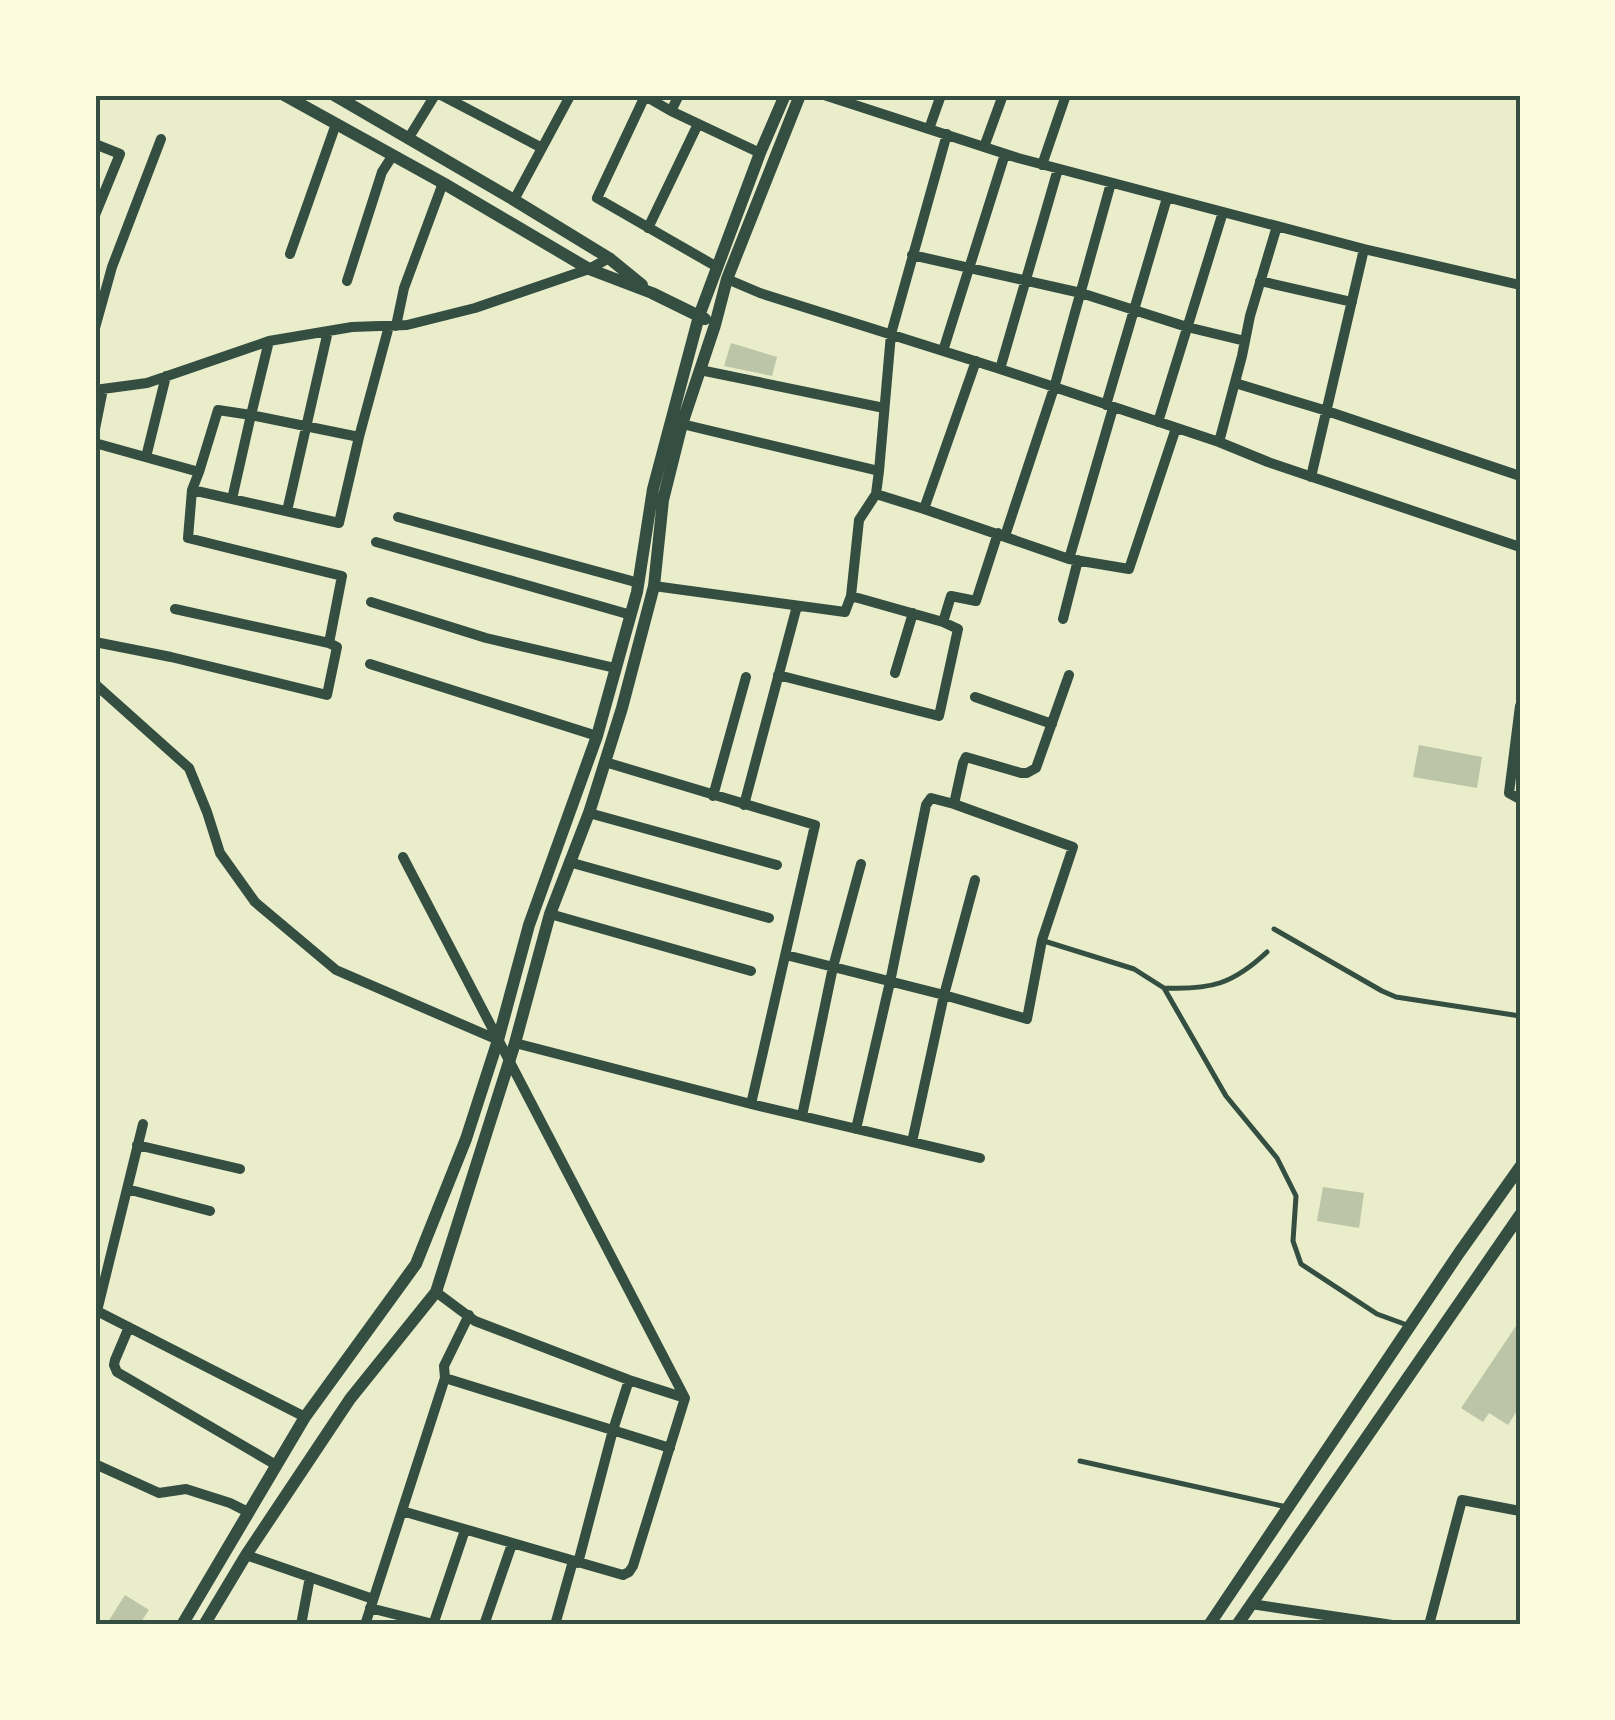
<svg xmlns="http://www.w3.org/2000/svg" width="1615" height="1720" viewBox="0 0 1615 1720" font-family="'Roboto Condensed',sans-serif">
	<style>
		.building { fill: #bcc5a7 }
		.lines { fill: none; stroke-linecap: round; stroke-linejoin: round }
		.service { stroke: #344e41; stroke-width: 5 }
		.minor { stroke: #344e41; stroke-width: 10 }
		.tertiary { stroke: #344e41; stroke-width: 12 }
		.neatline { fill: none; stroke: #344e41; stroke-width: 4 }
	</style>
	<rect width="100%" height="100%" fill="#e9edc9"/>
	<!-- building -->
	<path class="building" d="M731 343 777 357 772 376 724 366Z
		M1419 745 1482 757 1477 788 1413 777Z
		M1323 1187 1364 1193 1359 1228 1317 1221Z
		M1520 1320V1406L1508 1425 1489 1413 1483 1422 1461 1408Z
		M125 1595 149 1610 139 1625H106Z"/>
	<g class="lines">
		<!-- service -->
		<path class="service" d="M1274 929 1382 991 1396 997 1520 1016
			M1044 941 1134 969 1164 988 1226 1096 1277 1158 1296 1196 1293 1241 1301 1264 1377 1314 1407 1325
			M1164 988C1211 990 1233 984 1267 952
			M1080 1461 1287 1507"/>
		<!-- minor -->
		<path class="minor" d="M441 95 542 148
			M679 95 671 111 760 153
			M824 95 1018 158 1364 249 1520 285
			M671 111 645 96 597 198 717 267
			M929 129 941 95
			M408 139 435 95
			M95 144 120 154 95 215
			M984 147 1003 95
			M1042 165 1066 95
			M514 200 570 96 568 95
			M1277 226 1250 316 1242 356 1219 442 1268 462 1520 547
			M648 228 698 124
			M290 254 336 124
			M912 255 1081 293 1187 327 1245 341
			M727 279 760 293 1000 369 1219 442
			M347 281 382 172 393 155
			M1260 281 1352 302
			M396 326 404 288 443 183
			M95 328 112 267 161 139
			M269 341 251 415 359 437 389 326
			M943 351 1005 154
			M976 361 924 509 1069 559 1113 408
			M1000 369 1058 169
			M700 370 884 408
			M1235 383 1327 411 1520 476
			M95 390 147 383 269 341 352 327 407 325 475 308 589 269 609 258
			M1106 405 1167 198
			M1158 422 1223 212
			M682 424 879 471 876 494 924 509
			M95 429 103 389
			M95 443 199 472 218 410 251 415 232 499
			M146 457 166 376
			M879 471 891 334 947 134
			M199 472 192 490 339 523 359 437
			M1311 477 1364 249
			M287 511 328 331
			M398 517 639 583
			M1005 536 1054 388 1111 183
			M376 542 631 615
			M1069 559 1129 569 1176 428
			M654 586 845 612 851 596 943 622 951 596 976 601 998 533
			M851 596 859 520 876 494
			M371 602 486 638 615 668
			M175 609 329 643 342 576 188 538 192 490
			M1063 619 1078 560
			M95 642 171 657 327 695 337 647 329 643
			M370 664 597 736
			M895 673 913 613
			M778 675 939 716 958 629 943 622
			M95 684 189 768 207 812 220 853 255 902 336 970 498 1040
			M975 697 1052 724
			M1520 706 1509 793 1520 799
			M605 762 815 825 751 1104
			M713 796 746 677
			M954 804 963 763 966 757 1021 773H1027L1036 768 1069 675
			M744 805 797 606
			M589 813 777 865
			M403 857 685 1398 629 1380 475 1321 436 1292
			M569 862 769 918
			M550 914 751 971
			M786 955 944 995 912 1142
			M515 1043 751 1104 980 1158
			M802 1116 833 967 861 864
			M856 1129 890 982 926 805 931 798 954 804 1073 847 1042 940 1027 1019 944 995 975 880
			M137 1145 240 1169
			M127 1189 210 1211
			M95 1310 305 1417
			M97 1311 143 1124
			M469 1315 444 1366 445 1378 670 1448
			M129 1327 115 1360 114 1365 117 1372 276 1465
			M95 1464 159 1493 186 1489 230 1503 248 1512
			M402 1511 623 1575 629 1572 633 1566 685 1398
			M246 1555 373 1599
			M578 1563 613 1430 629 1380
			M1251 1604 1392 1625
			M370 1608 437 1625
			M301 1625 310 1577
			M365 1625 445 1378
			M433 1625 465 1530
			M484 1625 512 1544
			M555 1625 573 1561
			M1429 1625 1462 1500 1520 1511"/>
		<!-- tertiary -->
		<path class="tertiary" d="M284 95 443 183 589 269 652 293 705 319
			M334 95 514 200 609 258 642 285
			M182 1625 305 1417 416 1264 466 1139 498 1040 529 925 597 736 637 592 653 489 699 316 760 153 785 95
			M204 1625 246 1555 350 1399 436 1292 515 1043 550 914 589 813 622 708 654 586 663 500 682 424 715 325 727 279 800 95
			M1209 1625 1459 1253 1520 1167
			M1237 1625 1520 1215"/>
	</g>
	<!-- border -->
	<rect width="1615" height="1720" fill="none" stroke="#fefae0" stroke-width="195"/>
	<rect x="98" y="98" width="1420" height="1524" class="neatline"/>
</svg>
